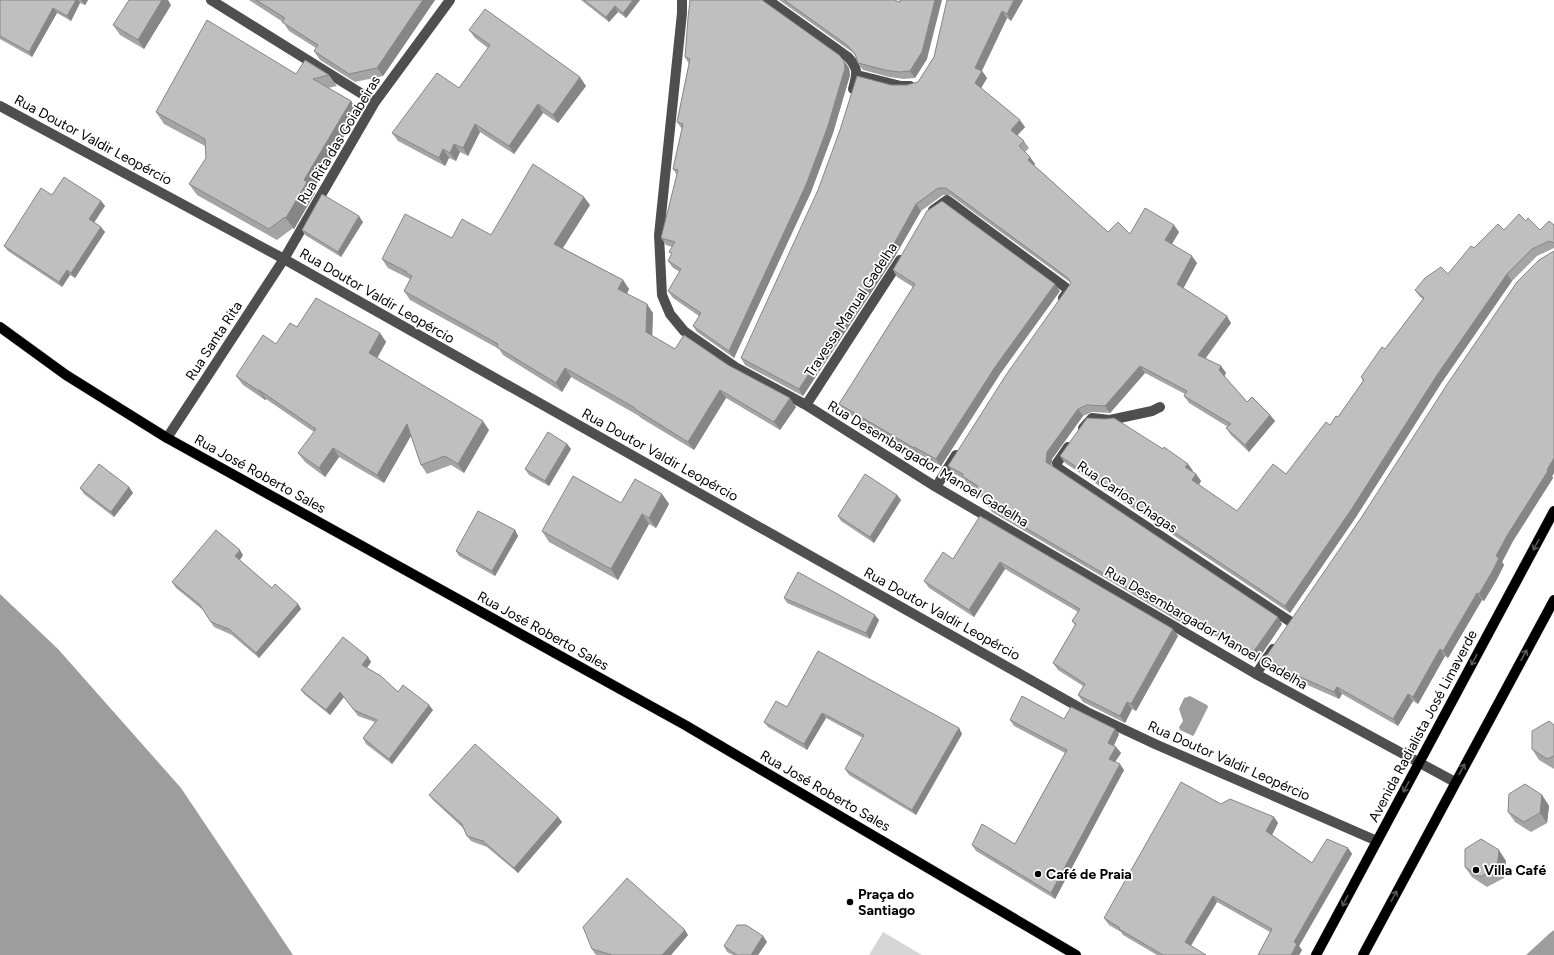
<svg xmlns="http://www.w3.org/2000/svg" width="1554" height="955" viewBox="0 0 1554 955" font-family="Figtree,sans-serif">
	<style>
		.green { fill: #d6d6d6 }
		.water { fill: #9d9d9d }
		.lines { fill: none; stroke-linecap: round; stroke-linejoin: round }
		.major-casing { stroke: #dbdbdb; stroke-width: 11 }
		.minor { stroke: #4f4f4f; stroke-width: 10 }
		.major { stroke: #000; stroke-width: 10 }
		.wall { fill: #a4a4a4 }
		.shaded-wall { fill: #868686 }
		.building { fill: #bfbfbf; stroke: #868686 }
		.oneway { stroke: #595959 }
		.poi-dot { fill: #000; stroke: #fff; stroke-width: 1.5 }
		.labels { text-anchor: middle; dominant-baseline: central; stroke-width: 3.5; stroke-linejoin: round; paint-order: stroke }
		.street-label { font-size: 14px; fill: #000; stroke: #fff }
		.poi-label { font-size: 14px; font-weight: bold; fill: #000; stroke: #fff; text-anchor: start }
	</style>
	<rect width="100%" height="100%" fill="#fff"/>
	<!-- green -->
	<path class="green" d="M883 932 922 955H869Z"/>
	<!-- water -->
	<path class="water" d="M0 594 58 649 181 788 293 955H0Z
		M1190 696 1207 705 1208 707 1194 735 1193 736 1180 730 1179 727 1183 721 1179 709 1184 698Z
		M1554 930V955H1526L1550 933Z"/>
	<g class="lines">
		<!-- major casing -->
		<g class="major-casing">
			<path id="major" d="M0 327 66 375 167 438 685 725 1076 955
				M1316 955 1554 511
				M1363 955 1554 600"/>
		</g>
		<!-- minor -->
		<path class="minor" d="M211 0 375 102
			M682 0V13L659 235 662 295 670 314 684 331 737 368 806 405 936 487 1256 674 1455 782
			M768 0 848 57C859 69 857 74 853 89
			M857 75 901 86H910
			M0 106 284 259 1089 713 1155 744 1377 841
			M933 210 947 200 1069 290 1063 298
			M806 405 900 260
			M1083 428 1092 418 1110 420 1152 411 1160 407
			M167 438 284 259 375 102 450 0
			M1068 447 1057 463 1058 468 1291 622
			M936 487 956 455
			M1256 674 1273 649"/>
		<!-- major -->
		<use href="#major" class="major"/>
	</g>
	<!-- wall -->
	<path class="wall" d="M0 0H88L85 5 80 3 71 21 57 13 32 57 0 39Z
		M249 0H435L383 76 355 82 320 60 314 51 316 48 289 31 283 22Z
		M581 0H640L626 18 618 12 609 22Z
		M779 0H894L927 59 915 78 904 79 889 77 863 70 858 63 856 56 852 52Z
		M947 0H1023L1011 21 1007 18 982 71 987 78 981 88 1025 127 1017 135 1024 141 1029 148 1025 152 1035 164 1034 165 1108 232 1130 234 1179 232 1172 244 1197 263 1183 288 1231 323 1205 358 1221 366 1226 373 1224 376 1247 402 1270 415 1275 421 1249 452 1231 435 1226 428 1228 427 1189 403 1184 396 1185 394 1145 373 1110 413 1092 412 1083 416 1052 459 1051 465 1278 617 1282 624 1259 658 1257 657 1256 659 1187 620 1185 625 992 512 988 506 989 503 980 497 975 490 976 489 967 483 964 479 953 473 948 466 1071 283 950 195H943L921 211 894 258 803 396 745 365 741 358 891 85H907L918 82 934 57Z
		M171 5 144 49 120 35 113 25Z
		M469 30 586 86 558 123 543 113 514 154 480 132 468 156 460 152 456 161 449 158 445 166 398 141 392 133 459 88 488 48 475 38Z
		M685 57 844 61 849 68 850 75 833 133 811 192 734 358 697 332 693 326 699 316 673 298 668 291 680 272 673 268 668 261 672 254 669 252 672 247 666 245 661 238 677 175 673 169 682 129 677 122 689 64Z
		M296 74 329 75 337 86 328 88 351 101 358 112 313 190 315 193 294 229 293 228 277 240 197 195 189 184 206 158 205 146 164 124 156 112Z
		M52 195 101 201 105 206 94 223 105 232 75 278 70 275 62 287 8 251 4 246Z
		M590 205 563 248 623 280 629 289 627 294 653 313 652 336 675 349 728 365 796 407 780 430 726 398 694 450 641 418 639 416 571 377 562 392 503 355 499 349 410 300 404 291 410 279 388 268 382 259 452 238 491 235Z
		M1526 221 1540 230 1554 225V248L1537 256 1512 281 1442 382 1356 517 1290 613 1065 463 1060 456 1163 449 1188 464 1193 471 1192 472 1196 474 1201 481 1199 485 1237 511 1286 474 1330 425 1338 417 1363 381 1361 377 1385 349 1423 299 1420 297 1415 290 1448 274 1474 248 1504 230Z
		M363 222 341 257 305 235 302 230Z
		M1554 251V473L1552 476 1553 478 1513 541 1502 562 1504 565 1497 579 1484 601 1482 600 1448 658 1445 656 1418 704 1413 701 1398 726 1342 694 1339 699 1294 679 1270 665 1265 658Z
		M893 270 1060 291 1000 374 941 466 919 454V455L844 411 839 404 913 287 897 277Z
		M297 327 380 333 386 342 377 358 489 430 464 473 451 465 427 474 421 465 411 436 384 483 339 457 325 477 305 462 298 453 314 432 266 399 265 400 243 385 236 376 276 344Z
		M567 444 571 449 549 486 529 475 525 469Z
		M129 487 133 493 114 517 84 494 80 488Z
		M662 494 669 504 656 528 649 524 618 580 549 542 542 531 621 503Z
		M897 495 901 500 874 543 841 521 838 516Z
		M980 516 1178 636 1136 711 1132 709 1125 723 1083 702 1078 695 1083 686 1058 670 1053 663 1075 625 1072 621 1078 612 1005 569 974 617 929 588 924 581 953 559Z
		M515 530 518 536 495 576 459 556 456 551Z
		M243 555 240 560 272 588 298 604 301 609 259 658 232 635 214 627 203 610 176 588 172 582Z
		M784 598 879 620 870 639 787 603Z
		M368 657 371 662 367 668 398 692 433 710 392 764 366 744 363 738 375 722 358 716 344 697 330 715 305 695 301 690Z
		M787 707 959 728 962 734 916 815 849 775 845 769 863 738 826 718 807 750 768 727 764 722Z
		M1064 719 1115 729 1119 734 1114 746 1116 747 1121 753 1115 762 1124 770 1055 899 976 851 972 845 1015 844 1065 753 1014 726 1010 720Z
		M1554 725V769L1539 760 1532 749Z
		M429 795 558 817 562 822 518 873 487 847 471 841 467 836 463 828 433 800Z
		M1542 795 1549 806 1547 823 1531 832 1515 822 1508 812Z
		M1221 804 1274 817 1278 823 1272 835 1312 863 1348 848 1352 854 1299 946 1302 950 1299 955H1258L1270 932 1217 902 1191 946 1206 955H1157L1123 935 1121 932 1109 925 1104 918Z
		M1506 861 1504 878 1487 887 1472 877 1465 867Z
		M688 935 671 955H597L595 954 592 949Z
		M763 936 767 942 758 955H733L727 952 724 946Z"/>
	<!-- shaded-wall -->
	<path class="shaded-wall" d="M76 0H78L80 3 71 21 67 16Z
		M81 0H88L85 5Z
		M162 0H168L171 5 144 49 138 40Z
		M423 0H435L383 76 377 68Z
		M633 0H640L626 18 623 13Z
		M935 0H942L927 59 915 78 910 71Z
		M1014 0H1023L1011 21 1007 14Z
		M615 6 618 12 609 22 606 17Z
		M53 8 57 13 32 57 29 52Z
		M1002 11 1007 18 980 74 982 71 987 78 980 90 975 83V68Z
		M844 61 849 68 850 75 833 133 811 192 734 358 729 351Z
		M580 77 586 86 558 123 553 115Z
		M351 101 358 112 313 190 315 193 294 229 286 218 304 180Z
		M538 104 543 113 514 154 509 146Z
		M1020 120 1025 127 1016 137 1011 130Z
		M475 124 480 132 468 156 463 148Z
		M454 144 460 152 456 161 450 153Z
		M443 149 449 158 445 166 439 158Z
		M1030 157 1035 164 1033 167 1028 160Z
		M584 197 590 205 560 252 554 244Z
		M101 201 105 206 92 225 89 219Z
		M916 204 921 211 894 258 803 396 799 389Z
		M359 216 363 222 341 257 338 252Z
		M1174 225 1179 232 1170 247 1165 240Z
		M101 227 105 232 75 278 71 273Z
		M1192 256 1197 263 1182 291 1177 284Z
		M67 270 70 275 62 287 59 282Z
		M1507 274 1512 281 1442 382 1356 517 1290 613 1285 606 1437 375Z
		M623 280 629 289 624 298 618 289Z
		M1055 284 1060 291 1000 374 941 466 936 459 995 367Z
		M647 304 653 313 652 341 646 332Z
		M1227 316 1231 323 1203 362 1198 355Z
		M380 333 386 342 375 362 369 353Z
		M1140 366 1145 373 1110 413 1105 406Z
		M1221 366 1226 373 1224 377 1219 370Z
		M565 368 571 377 562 392 556 383Z
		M259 390 266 399 265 400 259 391Z
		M720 390 726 398 694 450 688 442Z
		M790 398 796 407 780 430 774 422Z
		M1078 409 1083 416 1052 459 1051 469 1046 462 1047 452Z
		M1270 415 1275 421 1249 452 1245 445Z
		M483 421 489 430 464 473 458 464Z
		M407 424 413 432 384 483 377 475Z
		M567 444 571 449 549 486 545 481Z
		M914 447 919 454V455L914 448Z
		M333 448 339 457 325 477 319 468Z
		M1554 458V473L1552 476 1553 478 1513 541 1502 562 1504 565 1497 579 1484 601 1479 594 1496 556 1508 534Z
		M1188 464 1193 471 1190 474 1185 467Z
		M1196 474 1201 481 1197 487 1192 480Z
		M129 487 133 493 114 517 111 512Z
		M662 494 669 504 656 528 649 518Z
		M897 495 901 500 874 543 870 537Z
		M642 514 649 524 618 580 611 569Z
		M515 530 518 536 495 576 492 571Z
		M240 550 243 555 239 561 235 556Z
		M1000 562 1005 569 974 617 969 610Z
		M1477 593 1482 600 1448 658 1443 651Z
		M298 604 301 609 259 658 256 653Z
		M1182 613 1187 620 1185 625 1180 618Z
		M875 615 879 620 870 639 866 633Z
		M1278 617 1282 624 1259 658 1254 651Z
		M1173 629 1178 636 1136 711 1131 704Z
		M1440 649 1445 656 1418 704 1413 697Z
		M1252 650 1257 657 1256 659 1251 652Z
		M368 657 371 662 365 670 362 665Z
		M1337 687 1342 694 1339 699 1334 692Z
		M340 692 344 697 330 715 326 710Z
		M1408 694 1413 701 1398 726 1393 719Z
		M1127 702 1132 709 1125 723 1120 716Z
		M429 705 433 710 392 764 389 759Z
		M822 713 826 718 807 750 804 744Z
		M959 728 962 734 916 815 912 810Z
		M1115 729 1119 734 1112 749 1108 743Z
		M1116 747 1121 753 1113 765 1109 759Z
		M1120 764 1124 770 1055 899 1051 893Z
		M1542 795 1549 806 1547 823 1540 813Z
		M558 817 562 822 518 873 514 868Z
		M1274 817 1278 823 1271 837 1266 831Z
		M1348 848 1352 854 1299 946 1302 950 1299 955H1291L1294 942Z
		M1499 850 1506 861 1504 878 1497 868Z
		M1213 896 1217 902 1189 948 1185 942Z
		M685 930 688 935 671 955H662Z
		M763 936 767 942 758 955H751Z"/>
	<!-- building -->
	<path class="building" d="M0 0H76L67 16 53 8 29 52 0 36Z
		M129 0H162L138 40 113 25Z
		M256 0H423L377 68 349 74 314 51 318 45 282 22 285 18Z
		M584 0H633L623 13 615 6 606 17Z
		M690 0H762L839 55 844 61 845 68 828 126 806 185 729 351 693 326 701 313 668 291 681 269 668 261 672 253 669 252 675 242 661 238 678 170 673 169 683 124 677 122 690 59 685 57 688 18Z
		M784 0H894L900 2V0H935L922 52 910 71 899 72 885 70 858 63 855 54 847 45Z
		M947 0H1014L1007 14 1002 11 975 68 982 71 975 83 1020 120 1011 130 1024 141 1019 146 1030 157 1028 160 1108 232 1118 222 1130 234 1145 208 1174 225 1165 240 1192 256 1177 284 1227 316 1198 355 1221 366 1219 370 1247 402 1252 397 1270 415 1245 445 1226 428 1231 424 1184 396 1187 391 1140 366 1105 406 1087 405 1078 409 1047 452 1046 462 1278 617 1254 651 1252 650 1251 652 1182 613 1180 618 988 506 991 500 975 490 978 486 962 476 963 474 948 466 1006 375 1071 283 1068 278 946 188H938L916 204 890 251 799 389 741 358 818 190 840 130 857 76 891 85H907L918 82 934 57Z
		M485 9 580 77 553 115 538 104 509 146 475 124 463 148 454 144 450 153 443 149 439 158 392 133 437 73 459 88 490 45 469 30Z
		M207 20 296 74 305 60 329 75 313 79 351 101 304 180 307 182 286 218 285 217 269 229 189 184 206 158 205 139 156 112Z
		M533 164 584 197 554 244 623 280 618 289 647 304 646 332 675 349 684 335 728 365 790 398 774 422 720 390 688 442 635 409V408L565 368 556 383 497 347 498 344 404 291 412 276 406 273 407 272 382 259 405 214 452 238 462 219 491 235Z
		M64 177 101 201 89 219 101 227 71 273 67 270 59 282 4 246 41 188 52 195Z
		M322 194 359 216 338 252 302 230Z
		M942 201 1055 284 995 367 936 459 914 447V448L839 404 915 284 893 270 927 211Z
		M1519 214 1526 221 1528 218 1540 230 1549 221 1554 225V243L1549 241 1532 249 1507 274 1437 375 1351 510 1285 606 1060 456 1087 418 1105 419 1114 418 1163 449 1164 447 1188 464 1185 467 1196 474 1192 480 1237 511 1273 464 1286 474 1326 422 1330 425 1336 416 1338 417 1364 380 1361 377 1382 347 1385 349 1424 298 1415 290 1425 278 1441 267 1448 274 1471 246 1474 248 1498 224 1504 230Z
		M1554 251V458L1547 470 1548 471 1508 534 1496 556 1499 558 1492 572 1479 594 1477 593 1443 651 1440 649 1413 697 1408 694 1393 719 1337 687 1334 692 1289 672 1265 658 1361 518 1448 383 1517 282 1539 260Z
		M316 298 380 333 369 353 483 421 458 464 445 456 421 465 407 424 377 475 333 448 319 468 298 453 316 429 259 390V391L236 376 263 335 276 344 290 323 297 327Z
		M548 432 567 444 545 481 525 469Z
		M99 464 129 487 111 512 80 488Z
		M865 474 897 495 870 537 838 516Z
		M573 476 621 503 635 479 662 494 649 518 642 514 611 569 542 531Z
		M478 511 515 530 492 571 456 551Z
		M980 516 1173 629 1131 704 1127 702 1120 716 1078 695 1085 684 1053 663 1076 624 1072 621 1080 609 1000 562 969 610 924 581 943 552 953 559Z
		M216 530 240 550 235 556 272 588 275 584 298 604 256 653 229 629 211 622 200 605 172 582Z
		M798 572 875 615 866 633 784 598Z
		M343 637 368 657 362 665 381 676 398 692 403 685 429 705 389 759 363 738 377 720 354 710 340 692 326 710 301 690Z
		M818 651 959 728 912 810 845 769 864 735 822 713 804 744 764 722 776 701 787 707Z
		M1022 696 1064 719 1071 707 1115 729 1108 743 1116 747 1109 759 1120 764 1051 893 972 845 982 824 1015 844 1067 750 1010 720Z
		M1549 721 1554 725V756L1547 759 1532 749V731Z
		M475 744 558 817 514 868 483 841 467 836 462 824 429 795Z
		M1181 782 1221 804 1230 799 1274 817 1266 831 1312 863 1327 839 1348 848 1294 942 1297 944 1291 955H1258L1272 929 1213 896 1185 942 1206 955H1163L1119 929 1120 928 1104 918Z
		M1525 784 1542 795 1540 813 1524 822 1508 812 1509 794Z
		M1481 839 1499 850 1497 868 1480 877 1465 867V849Z
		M627 878 685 930 662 955H612L592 949 583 927Z
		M737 925H746L763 936 751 955H737L724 946Z"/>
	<!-- one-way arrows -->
	<defs><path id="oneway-shaft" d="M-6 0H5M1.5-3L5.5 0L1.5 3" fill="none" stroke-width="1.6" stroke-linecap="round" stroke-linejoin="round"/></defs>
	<g class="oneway">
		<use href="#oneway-shaft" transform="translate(1536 545) rotate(118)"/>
		<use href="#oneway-shaft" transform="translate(1524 655) rotate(-61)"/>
		<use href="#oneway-shaft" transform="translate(1474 660) rotate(118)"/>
		<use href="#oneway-shaft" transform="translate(1462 769) rotate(-62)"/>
		<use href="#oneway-shaft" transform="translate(1406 787) rotate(118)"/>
		<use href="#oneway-shaft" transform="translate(1394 896) rotate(-62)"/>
		<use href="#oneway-shaft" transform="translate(1345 901) rotate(118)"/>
	</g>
	<!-- markers -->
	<g class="poi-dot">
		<circle cx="1476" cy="870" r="4"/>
		<circle cx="1038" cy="874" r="4"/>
		<circle cx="850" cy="902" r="4"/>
	</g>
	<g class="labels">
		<!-- street labels -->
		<g class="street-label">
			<text transform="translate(93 140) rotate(28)">Rua Doutor Valdir Leopércio</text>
			<text transform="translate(339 140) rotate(-59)">Rua Rita das Goiabeiras</text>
			<text transform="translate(377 296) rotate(30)">Rua Doutor Valdir Leopércio</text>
			<text transform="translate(851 310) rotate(-57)">Travessa Manual Gadelha</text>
			<text transform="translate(214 341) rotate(-57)">Rua Santa Rita</text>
			<text transform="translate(660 455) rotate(29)">Rua Doutor Valdir Leopércio</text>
			<text transform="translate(928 464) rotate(31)">Rua Desembargador Manoel Gadelha</text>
			<text transform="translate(260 474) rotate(29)">Rua José Roberto Sales</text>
			<text transform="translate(1127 497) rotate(34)">Rua Carlos Chagas</text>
			<text transform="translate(942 614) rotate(29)">Rua Doutor Valdir Leopércio</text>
			<text transform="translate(1206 628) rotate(30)">Rua Desembargador Manoel Gadelha</text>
			<text transform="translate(543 631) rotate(29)">Rua José Roberto Sales</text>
			<text transform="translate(1423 726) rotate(-62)">Avenida Radialista José Limaverde</text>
			<text transform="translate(1229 761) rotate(24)">Rua Doutor Valdir Leopércio</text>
			<text transform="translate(825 791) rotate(30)">Rua José Roberto Sales</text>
		</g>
		<!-- poi labels -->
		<g class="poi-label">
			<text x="1484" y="870">Villa Café</text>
			<text x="1046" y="874">Café de Praia</text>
			<text x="858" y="894">Praça do<tspan x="858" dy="16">Santiago</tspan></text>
		</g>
	</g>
</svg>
